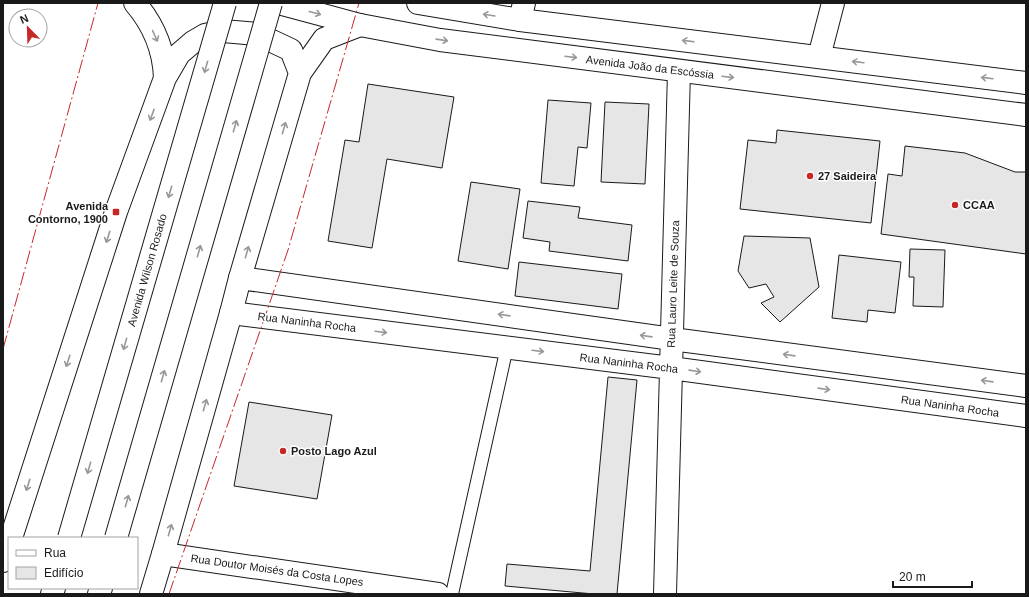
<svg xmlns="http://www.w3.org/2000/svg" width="1029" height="597" viewBox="0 0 1029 597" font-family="Helvetica,sans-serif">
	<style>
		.building { fill: #e6e6e6; stroke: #1a1a1a }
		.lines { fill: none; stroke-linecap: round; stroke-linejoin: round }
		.service-casing { stroke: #1a1a1a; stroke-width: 14 }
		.minor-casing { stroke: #1a1a1a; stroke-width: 24 }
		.secondary-casing { stroke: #1a1a1a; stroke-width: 24 }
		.trunk-casing { stroke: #1a1a1a; stroke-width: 24 }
		.service { stroke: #fff; stroke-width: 12 }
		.minor { stroke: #fff; stroke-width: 22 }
		.secondary { stroke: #fff; stroke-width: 22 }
		.trunk { stroke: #fff; stroke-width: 22 }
		.trunk-bridge-casing { stroke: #1a1a1a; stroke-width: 24; stroke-linecap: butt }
		.trunk-bridge { stroke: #fff; stroke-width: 22 }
		.power { stroke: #c62828; stroke-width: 1; stroke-dasharray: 14 3 2 3; stroke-linecap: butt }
		.oneway { stroke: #989898 }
		.poi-dot { fill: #c62828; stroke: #fff; stroke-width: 1.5 }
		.labels { text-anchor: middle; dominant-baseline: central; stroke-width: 3; stroke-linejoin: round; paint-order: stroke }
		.street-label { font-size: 11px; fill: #1a1a1a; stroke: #fff }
		.poi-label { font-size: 11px; font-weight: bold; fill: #1a1a1a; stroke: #fff; text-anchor: start }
	</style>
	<rect width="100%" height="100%" fill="#fff"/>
	<!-- building -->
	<path class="building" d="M368 84 454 97 442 168 387 159 372 248 328 241 345 140 359 142Z
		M548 100 591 103 587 148 578 147 574 186 541 183Z
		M605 102 649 104 645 184 601 182Z
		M777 130 880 141 871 223 740 209 748 140 776 143Z
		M905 146 965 153 1015 172H1026V254L881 234 888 174 902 176Z
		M471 182 520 189 508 269 458 261Z
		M528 201 580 207 578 218 632 225 628 261 549 251 550 242 523 238Z
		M744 236 810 238 819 287 780 322 761 303 774 297 766 284 749 288 738 271Z
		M910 249 945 250 943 307 913 306 914 277H909Z
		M839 255 901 262 895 313 868 310 867 322 832 318Z
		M519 262 622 274 618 309 515 296Z
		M608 377 637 380 617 594H594L505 586 507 564 590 571Z
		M249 402 332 415 317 499 234 486Z"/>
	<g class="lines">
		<!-- service casing -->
		<g class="service-casing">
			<path id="service" d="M452 594 507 347"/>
		</g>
		<!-- minor casing -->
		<g class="minor-casing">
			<path id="minor" d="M520 20 524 3
				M819 57 833 3
				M240 278 672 339 1026 386
				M231 313 671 368 1026 416
				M163 554 438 594
				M665 594 679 71"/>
		</g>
		<!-- secondary casing -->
		<g class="secondary-casing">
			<path id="secondary" d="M278 3 360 25 440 40 1026 115
				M418 3 520 20 1026 83"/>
		</g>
		<!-- trunk casing -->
		<g class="trunk-casing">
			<path id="trunk" d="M135 3C153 24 164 50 165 78
				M11 538 116 212 165 78 179 54 193 42 205 35 223 31 257 34 291 50 300 73
				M3 561 9 543
				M52 594 54 588
				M99 594 101 588
				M151 594 163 554 231 313 240 278 300 73 324 39 360 25"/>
		</g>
		<!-- service -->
		<use href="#service" class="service"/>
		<!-- minor -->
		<use href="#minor" class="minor"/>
		<!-- secondary -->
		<use href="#secondary" class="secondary"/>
		<!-- trunk -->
		<use href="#trunk" class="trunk"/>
		<!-- trunk-bridge casing -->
		<g class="trunk-bridge-casing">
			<path id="trunk-bridge" d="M69 538 225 3
				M116 538 271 3"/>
		</g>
		<!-- trunk-bridge -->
		<use href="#trunk-bridge" class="trunk-bridge"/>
		<!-- power -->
		<path class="power" d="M3 349 98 3
			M169 594 288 250 359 3"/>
	</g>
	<!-- one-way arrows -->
	<defs><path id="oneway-shaft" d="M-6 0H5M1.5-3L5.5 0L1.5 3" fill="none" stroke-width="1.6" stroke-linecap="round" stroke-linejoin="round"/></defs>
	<g class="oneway">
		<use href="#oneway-shaft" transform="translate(315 13) rotate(15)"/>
		<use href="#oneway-shaft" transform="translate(489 15) rotate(-171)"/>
		<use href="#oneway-shaft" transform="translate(155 36) rotate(66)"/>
		<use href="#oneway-shaft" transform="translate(442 40) rotate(8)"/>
		<use href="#oneway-shaft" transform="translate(688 41) rotate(-173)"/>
		<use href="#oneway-shaft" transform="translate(571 57) rotate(7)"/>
		<use href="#oneway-shaft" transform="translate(858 62) rotate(-173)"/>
		<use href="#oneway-shaft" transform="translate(206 67) rotate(106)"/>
		<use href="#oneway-shaft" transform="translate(728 77) rotate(7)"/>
		<use href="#oneway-shaft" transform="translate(987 78) rotate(-173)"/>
		<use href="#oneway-shaft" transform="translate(152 115) rotate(110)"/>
		<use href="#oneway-shaft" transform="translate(235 126) rotate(-74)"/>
		<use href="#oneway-shaft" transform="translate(284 128) rotate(-74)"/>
		<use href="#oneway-shaft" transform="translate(170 192) rotate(106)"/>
		<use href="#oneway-shaft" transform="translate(108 237) rotate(108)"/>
		<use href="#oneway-shaft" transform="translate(199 251) rotate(-74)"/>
		<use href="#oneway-shaft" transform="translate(247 252) rotate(-74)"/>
		<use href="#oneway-shaft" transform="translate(504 315) rotate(-172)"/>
		<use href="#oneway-shaft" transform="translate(381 332) rotate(7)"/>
		<use href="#oneway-shaft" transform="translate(646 336) rotate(-172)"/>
		<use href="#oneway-shaft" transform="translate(125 344) rotate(106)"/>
		<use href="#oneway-shaft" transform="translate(538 351) rotate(7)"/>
		<use href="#oneway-shaft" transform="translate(789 355) rotate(-172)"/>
		<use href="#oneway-shaft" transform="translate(68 361) rotate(108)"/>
		<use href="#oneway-shaft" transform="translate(695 371) rotate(8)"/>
		<use href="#oneway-shaft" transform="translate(163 376) rotate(-74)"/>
		<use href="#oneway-shaft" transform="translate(987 381) rotate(-172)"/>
		<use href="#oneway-shaft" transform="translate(824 389) rotate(8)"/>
		<use href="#oneway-shaft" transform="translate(205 405) rotate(-74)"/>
		<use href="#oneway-shaft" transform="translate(89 468) rotate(106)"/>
		<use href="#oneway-shaft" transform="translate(28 485) rotate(108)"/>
		<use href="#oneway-shaft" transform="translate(127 501) rotate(-74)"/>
		<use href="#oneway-shaft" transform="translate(170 530) rotate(-74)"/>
	</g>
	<!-- markers -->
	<g class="poi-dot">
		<circle cx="810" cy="176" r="4"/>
		<circle cx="955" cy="205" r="4"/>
		<rect x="112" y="208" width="8" height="8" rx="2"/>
		<circle cx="283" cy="451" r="4"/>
	</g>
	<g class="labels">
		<!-- street labels -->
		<g class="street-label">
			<text transform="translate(650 67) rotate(7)">Avenida João da Escóssia</text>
			<text transform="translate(147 270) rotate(-74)">Avenida Wilson Rosado</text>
			<text transform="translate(673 284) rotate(-88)">Rua Lauro Leite de Souza</text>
			<text transform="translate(307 322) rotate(7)">Rua Naninha Rocha</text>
			<text transform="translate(629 363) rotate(7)">Rua Naninha Rocha</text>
			<text transform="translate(950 406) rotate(8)">Rua Naninha Rocha</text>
			<text transform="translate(277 570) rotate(8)">Rua Doutor Moisés da Costa Lopes</text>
		</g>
		<!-- poi labels -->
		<g class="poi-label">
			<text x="818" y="176">27 Saideira</text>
			<text x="963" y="205">CCAA</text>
			<text x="108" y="206" text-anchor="end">Avenida<tspan x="108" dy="13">Contorno, 1900</tspan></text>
			<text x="291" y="451">Posto Lago Azul</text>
		</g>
	</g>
	<!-- border -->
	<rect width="1029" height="597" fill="none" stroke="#1a1a1a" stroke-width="8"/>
	<!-- legend -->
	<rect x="8" y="537" width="130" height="52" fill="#ffffff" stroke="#a3a3a3"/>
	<rect x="16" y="550" width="20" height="6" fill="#ffffff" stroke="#a3a3a3"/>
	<text x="44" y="557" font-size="12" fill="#1a1a1a">Rua</text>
	<rect x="16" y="567" width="20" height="12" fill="#e6e6e6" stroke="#a3a3a3"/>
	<text x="44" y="577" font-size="12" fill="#1a1a1a">Edifício</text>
	<!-- north arrow -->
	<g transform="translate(28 28) rotate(337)"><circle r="19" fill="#ffffff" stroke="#a3a3a3"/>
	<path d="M0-3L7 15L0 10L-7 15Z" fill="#c62828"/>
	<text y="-6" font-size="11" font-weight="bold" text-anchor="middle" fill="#1a1a1a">N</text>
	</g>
	<!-- scale -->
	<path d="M893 581v6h79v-6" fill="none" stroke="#1a1a1a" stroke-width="2"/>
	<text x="899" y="581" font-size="12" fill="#1a1a1a" stroke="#ffffff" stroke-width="3" paint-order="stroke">20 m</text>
</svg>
